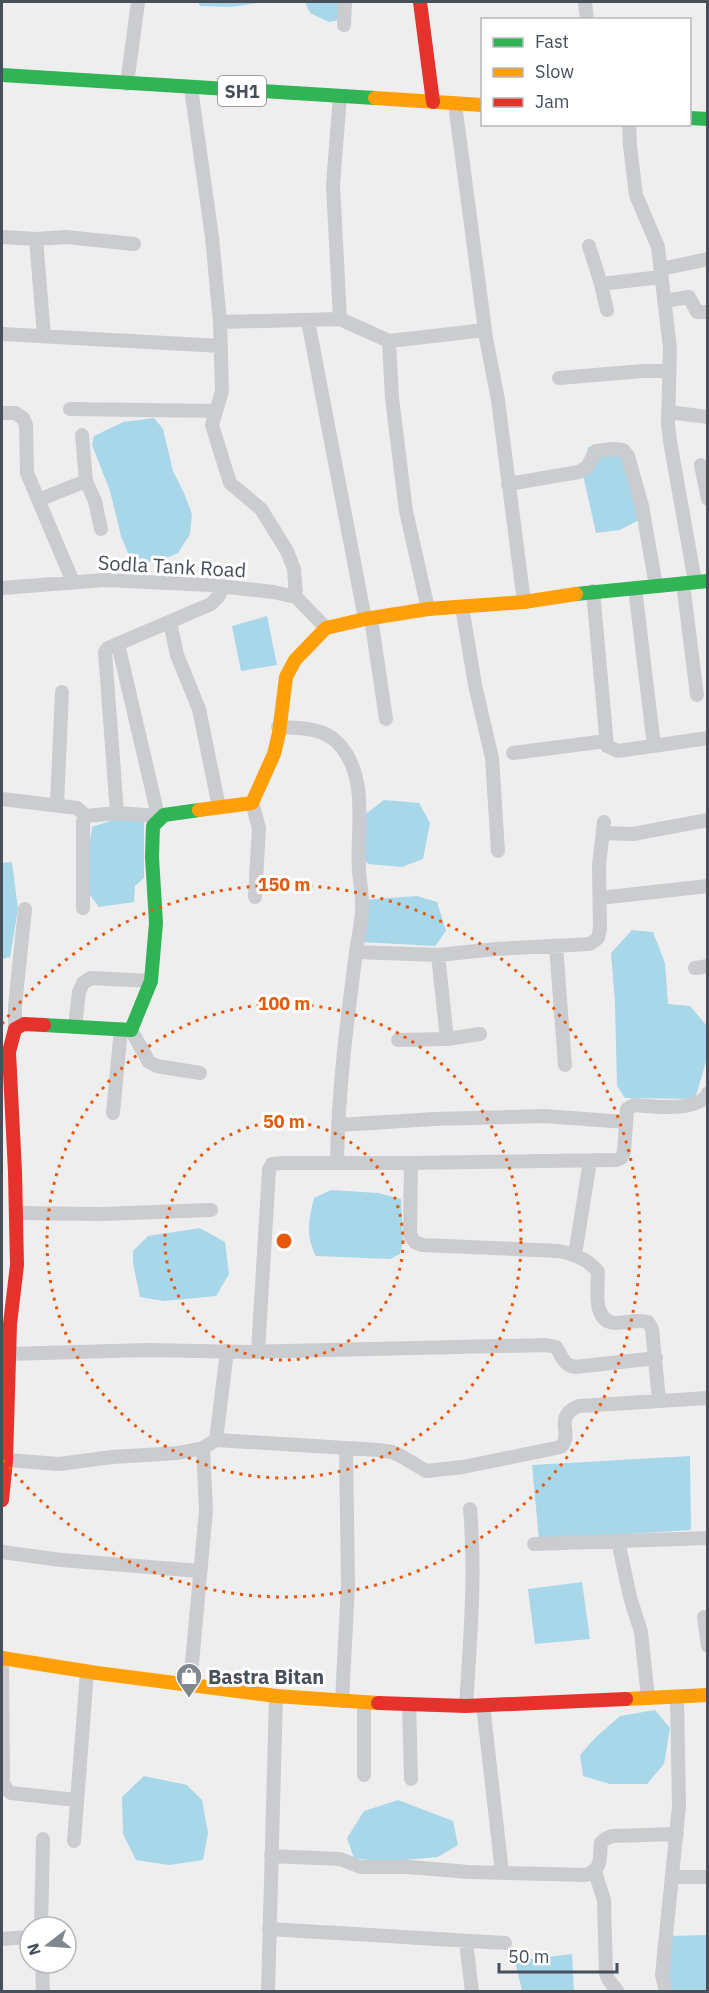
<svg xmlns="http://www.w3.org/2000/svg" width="709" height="1993" viewBox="0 0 709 1993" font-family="'IBM Plex Sans',sans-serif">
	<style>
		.water { fill: #a8d7ea }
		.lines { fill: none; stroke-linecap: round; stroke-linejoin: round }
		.street { stroke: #cacccf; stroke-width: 14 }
		.fast { stroke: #30b455; stroke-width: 14 }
		.slow { stroke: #ff9f0a; stroke-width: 14 }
		.jam { stroke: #e5322d; stroke-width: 14 }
		.ring { fill: none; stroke: #e8590c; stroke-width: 3; stroke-dasharray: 3 6 }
		.labels { text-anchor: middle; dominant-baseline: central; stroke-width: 6; stroke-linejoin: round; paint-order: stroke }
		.shield { fill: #fff; stroke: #7e848c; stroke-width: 1.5 }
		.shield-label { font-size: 18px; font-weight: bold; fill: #464f5a }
		.street-label { font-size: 20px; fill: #464f5a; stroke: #fff }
		.poi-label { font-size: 20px; font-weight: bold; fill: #464f5a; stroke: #fff; text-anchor: start }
		.centre { fill: #e8590c; stroke: #fff; stroke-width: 3 }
		.ring-label { font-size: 18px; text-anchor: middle; font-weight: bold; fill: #e8590c; stroke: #fff; stroke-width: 6; stroke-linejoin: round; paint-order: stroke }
	</style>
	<rect width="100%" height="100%" fill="#efeeee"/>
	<!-- water -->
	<path class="water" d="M198 2H258L257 3 232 7 200 6Z
		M305 2H340V20L329 22 310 13Z
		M154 418 163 429 173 471 184 493 192 514 190 534 178 553 155 563 130 558 121 536 110 491 92 445 94 436 123 422Z
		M615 443 630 480 639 520 620 530 596 533 583 475 588 447Z
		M267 616 277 665 241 671 232 626Z
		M384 800 419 803 430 823 423 859 402 867 368 864 359 853 364 815Z
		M119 818H144V878L135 886 134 902 99 907 90 895 87 863 92 827Z
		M12 862 18 909 10 957 2 959V863Z
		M417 896 437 902 446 931 435 946 359 942 361 900Z
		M632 930 653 932 665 963 668 1004 690 1006 707 1026V1058L695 1099 625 1098 617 1086 615 1003 611 953Z
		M331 1190 378 1193 401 1199 403 1242 400 1254 390 1259 316 1256C305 1236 309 1218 314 1198Z
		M200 1228 225 1242 229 1274 216 1296 164 1301 140 1297 133 1263V1251L148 1236Z
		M690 1456 691 1530 539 1540 532 1465Z
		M582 1582 590 1639 535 1644 528 1589Z
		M655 1710 670 1728 664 1764 647 1784H610L583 1776 580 1755 595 1738 620 1716Z
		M144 1776 187 1785 202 1800 208 1833 203 1860 169 1865 136 1860 123 1834 122 1797Z
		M398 1800 453 1821 458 1845 438 1857 383 1862 354 1858 347 1838 364 1811Z
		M707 1935V1991H670L664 1983 667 1936Z
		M572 1954 574 1991H522L515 1961Z"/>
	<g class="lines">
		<!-- street -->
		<path class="street" d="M585 2 587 20
			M344 25 345 2
			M127 84 138 2
			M191 88 212 237 220 322 222 391 212 425 230 483 261 509 287 551 294 569 296 597
			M340 96 333 185 340 319
			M455 104 486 338 498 400 524 602
			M629 124 630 146 636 195 658 247 670 348 668 424 670 441 695 582
			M2 237 36 239
			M589 246 601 284 607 310
			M661 269 708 259
			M601 284 661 277
			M664 301 689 297 697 312H708
			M308 321 365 619
			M220 322 340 319 389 341 485 330
			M2 334 221 346
			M44 336 36 239 66 237 134 244
			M389 341 392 398 406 511 428 609
			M559 378 643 371H669
			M70 409 216 411
			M668 412 708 417
			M2 413H15L23 418 26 425 27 473 73 582
			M82 435 86 481 95 501 101 529
			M701 465 708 499
			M508 484 579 472 587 467 596 451 613 449 623 450 628 456 642 506 656 586
			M38 500 86 481
			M683 583 697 695
			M2 588 105 580 210 585 273 592 296 597 326 628
			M635 588 654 746
			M593 591 607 746 618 751 708 738
			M462 607 475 685 492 758 498 851
			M371 618 386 719
			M170 622 177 655 199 709 219 807
			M118 644 159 820
			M278 727C299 728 323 727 338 743 370 777 356 829 359 871 360 884 363 898 362 912 361 925 358 939 356 952 347 1021 338 1092 337 1162
			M513 753 606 741
			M2 799 77 808 86 816
			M252 803 259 828 255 897
			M57 804 62 692
			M117 813 105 652 108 648 211 604 218 597 224 586
			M603 833 633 834 708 820
			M600 898 708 886
			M83 908V822L86 816 117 813 158 816
			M556 946 565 1065
			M356 952 438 955 496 949 590 944 598 938 600 928 599 865 604 822
			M438 955 447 1039
			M695 968 708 966
			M75 1027 79 992 83 983 91 978 151 981
			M15 1029V1006L25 909
			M131 1030 149 1062 157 1066 200 1073
			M398 1040 447 1039 480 1034
			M113 1113 121 1029
			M338 1125 434 1119 544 1116 626 1122
			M411 1163 410 1236 415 1242 422 1245 559 1251C574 1254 589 1259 598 1272 598 1288 592 1322 615 1323 627 1323 637 1319 648 1322L652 1329 659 1400
			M16 1213 101 1214 211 1210
			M575 1255 590 1161
			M258 1352 269 1170 272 1164 281 1163H411L616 1160 621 1158 624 1152 627 1109 634 1105C653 1106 699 1113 708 1093
			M9 1354 147 1350 248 1352 546 1345 556 1347C562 1356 563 1365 575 1367L656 1358
			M216 1440 227 1351
			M203 1448 216 1440 378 1450 392 1452 401 1456 426 1471 463 1467 561 1447C574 1432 552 1417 579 1406L708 1398
			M6 1460 59 1464 112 1457 178 1453 203 1448 206 1510 190 1685
			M618 1541 630 1597 641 1632 648 1698
			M534 1544 708 1538
			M2 1552 61 1560 200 1571
			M704 1617 708 1646
			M2 1658 3 1783 7 1790 11 1793 76 1800
			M342 1701 348 1585 346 1448
			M409 1704 411 1779
			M483 1705 502 1872
			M466 1706C470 1640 476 1575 470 1509
			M364 1775V1703
			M74 1841 87 1672
			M271 1856 340 1859 361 1867H409L469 1872 586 1875C603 1869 599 1859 601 1843L605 1839 612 1836 677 1834
			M595 1872 604 1900 606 1973 608 1979 618 1992
			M673 1877H708
			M41 1927 43 1839
			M269 1929 505 1943
			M2 1939 30 1937
			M466 1941 472 1992
			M42 1963 43 1992
			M268 1992 276 1696
			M666 1992 662 1975 679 1806 677 1697"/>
		<!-- fast -->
		<path class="fast" d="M2 75 375 98
			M690 118 708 119
			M576 594 708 581
			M44 1025 131 1030 151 981 156 923 152 857 153 826 164 815 199 810"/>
		<!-- slow -->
		<path class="slow" d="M375 98 482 105
			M199 810 252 803 274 754 279 733 286 677 295 660 326 628 365 619 428 609 524 602 576 594
			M2 1658 97 1673 276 1696 378 1703
			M626 1699 708 1695"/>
		<!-- jam -->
		<path class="jam" d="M420 2 433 102
			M2 1500 6 1460 10 1324 17 1265 15 1172 9 1052 15 1029 24 1024 44 1025
			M378 1703 466 1706 626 1699"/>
	</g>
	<!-- distance rings -->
	<g class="ring">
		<circle cx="284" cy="1241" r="119"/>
		<circle cx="284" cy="1241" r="237"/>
		<path d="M2 1024A356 356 0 1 1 2 1458"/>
	</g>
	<!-- icons -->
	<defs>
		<g id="shop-pin" transform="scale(1.35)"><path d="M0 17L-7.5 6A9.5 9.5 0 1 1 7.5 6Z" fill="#81878e" stroke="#fff"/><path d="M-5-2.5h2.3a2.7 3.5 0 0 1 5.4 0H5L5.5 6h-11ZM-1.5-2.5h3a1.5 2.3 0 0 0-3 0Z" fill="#fff"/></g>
	</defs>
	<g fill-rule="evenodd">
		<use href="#shop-pin" x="189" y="1676"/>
	</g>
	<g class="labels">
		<!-- shield labels -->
		<rect class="shield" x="218" y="76" width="48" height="30" rx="4.5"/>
		<g class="shield-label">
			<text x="242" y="91">SH1</text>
		</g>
		<!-- street labels -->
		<g class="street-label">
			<text transform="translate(172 566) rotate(3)">Sodla Tank Road</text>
		</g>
		<!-- poi labels -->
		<g class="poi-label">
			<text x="208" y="1676">Bastra Bitan</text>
		</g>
	</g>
	<circle cx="284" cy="1241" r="9" class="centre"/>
	<g class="ring-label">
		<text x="284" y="891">150 m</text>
		<text x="284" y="1010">100 m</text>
		<text x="284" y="1128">50 m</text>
	</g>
	<!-- border -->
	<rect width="709" height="1993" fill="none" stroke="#464f5a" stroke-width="6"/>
	<!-- legend -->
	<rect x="481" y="18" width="210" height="108" fill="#ffffff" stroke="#b5b9bd" stroke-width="1.5"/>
	<rect x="493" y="38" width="30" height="9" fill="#30b455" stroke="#b5b9bd" stroke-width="1.5"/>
	<text x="535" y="48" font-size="18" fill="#464f5a">Fast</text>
	<rect x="493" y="68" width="30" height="9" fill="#ff9f0a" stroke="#b5b9bd" stroke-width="1.5"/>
	<text x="535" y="78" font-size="18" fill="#464f5a">Slow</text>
	<rect x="493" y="98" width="30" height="9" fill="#e5322d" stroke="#b5b9bd" stroke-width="1.5"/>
	<text x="535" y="108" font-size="18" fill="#464f5a">Jam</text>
	<!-- north arrow -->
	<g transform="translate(48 1945) rotate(253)"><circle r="28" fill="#ffffff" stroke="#b5b9bd" stroke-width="1.5"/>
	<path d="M0-4.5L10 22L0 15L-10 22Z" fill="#81878e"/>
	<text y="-9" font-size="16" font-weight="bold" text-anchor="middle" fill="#464f5a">N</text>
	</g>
	<!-- scale -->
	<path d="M499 1963v9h118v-9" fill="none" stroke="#464f5a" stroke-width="3"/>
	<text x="508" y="1963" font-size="18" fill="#464f5a" stroke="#ffffff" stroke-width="4.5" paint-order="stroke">50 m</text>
</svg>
